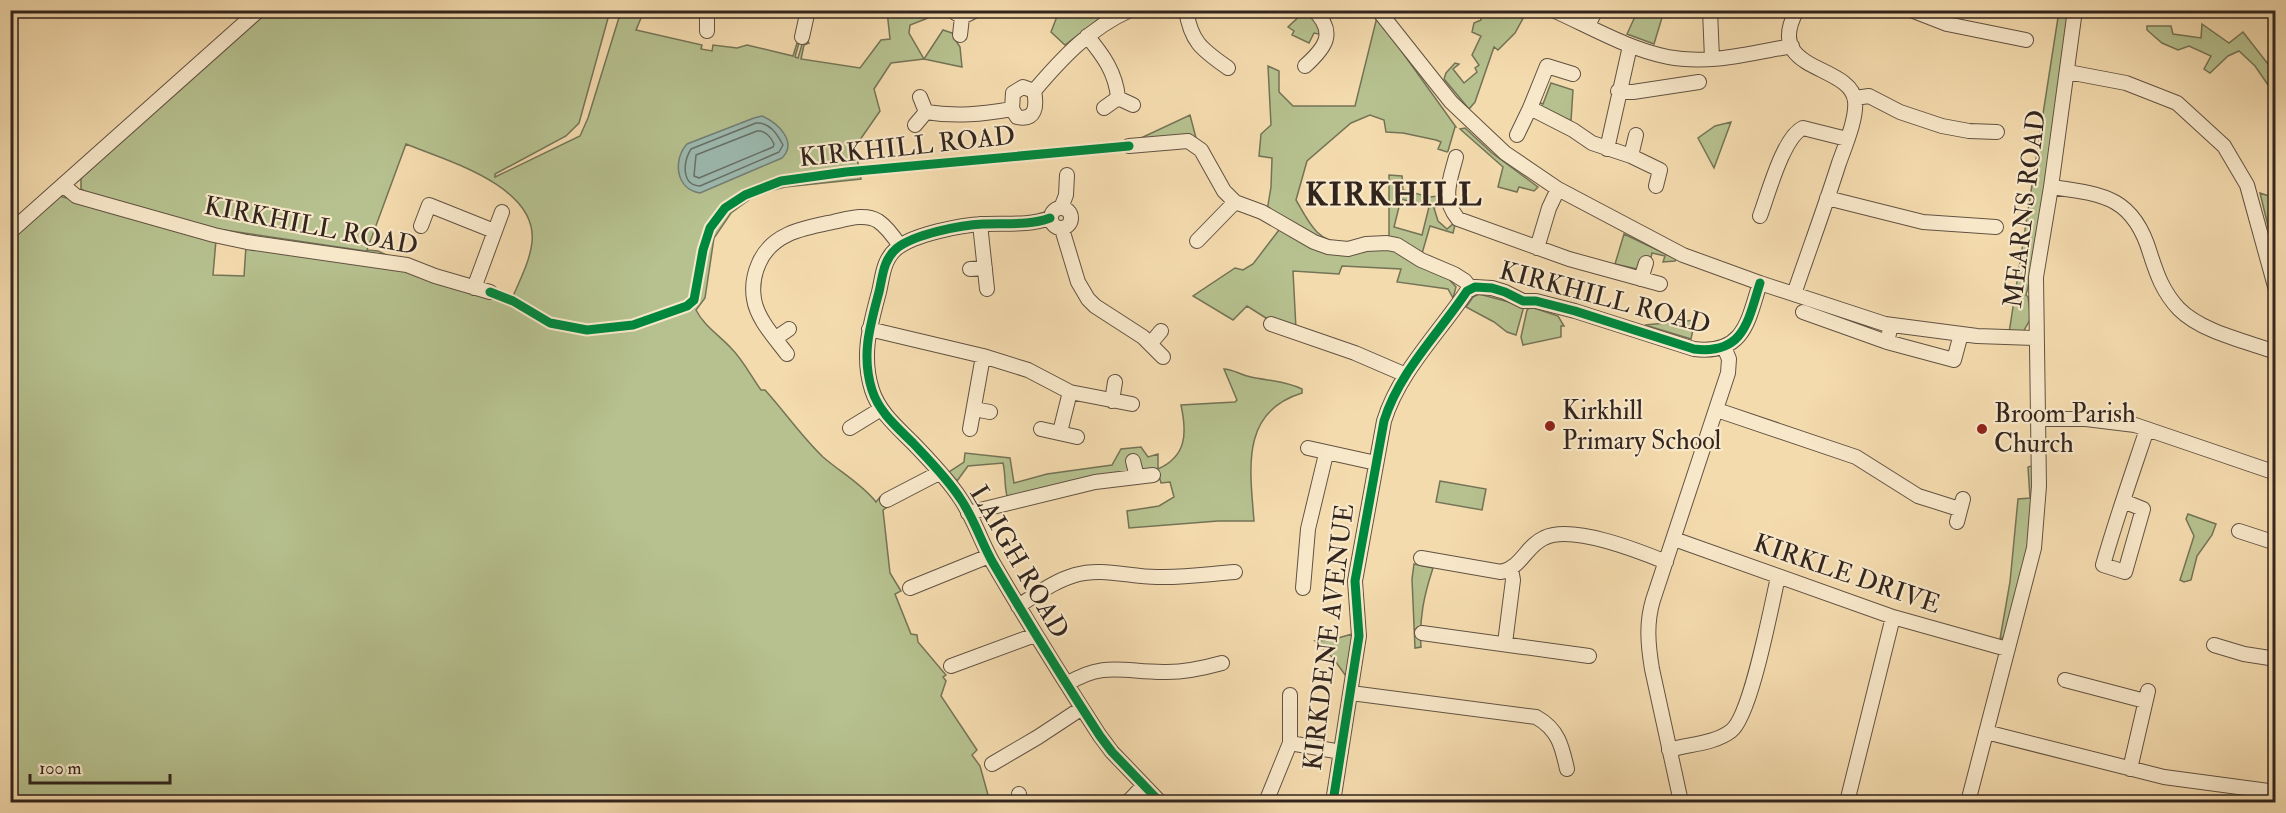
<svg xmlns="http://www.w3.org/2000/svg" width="2286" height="813" viewBox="0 0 2286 813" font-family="'IM FELL Double Pica',serif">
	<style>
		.green { fill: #b6c18f; stroke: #747356; stroke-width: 1.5; fill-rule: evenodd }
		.water { fill: #9cbab0; stroke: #727e76; stroke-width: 1.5 }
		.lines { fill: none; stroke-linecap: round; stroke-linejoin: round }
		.shore { stroke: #677067; stroke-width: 1.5 }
		.minor-casing { stroke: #625242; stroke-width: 16 }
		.minor { stroke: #f8e8ca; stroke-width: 14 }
		.cycleway-casing { stroke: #f8e8ca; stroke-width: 13 }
		.cycleway { stroke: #00873e; stroke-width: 9 }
		.poi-dot { fill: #8f2418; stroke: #f8e8ca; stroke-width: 2 }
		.labels { text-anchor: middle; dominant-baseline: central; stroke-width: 4.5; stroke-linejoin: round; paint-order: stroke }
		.street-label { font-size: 26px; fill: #32251e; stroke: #f8e8ca }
		.poi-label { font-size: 26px; fill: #32251e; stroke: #f8e8ca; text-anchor: start }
		.district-label { font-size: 32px; font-weight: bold; letter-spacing: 1.5px; fill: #32251e; stroke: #f8e8ca }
	</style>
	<rect width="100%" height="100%" fill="#f4dbae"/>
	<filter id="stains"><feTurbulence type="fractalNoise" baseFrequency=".00333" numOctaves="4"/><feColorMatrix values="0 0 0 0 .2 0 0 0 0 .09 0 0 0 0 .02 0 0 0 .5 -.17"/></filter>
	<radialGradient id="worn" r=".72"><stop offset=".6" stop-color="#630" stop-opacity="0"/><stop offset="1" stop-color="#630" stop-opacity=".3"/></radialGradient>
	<!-- green -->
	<path class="green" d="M1638 10 1664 11 1654 44 1627 34Z
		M265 11H610L579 123 566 136 495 174V177L580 136 588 118 621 11H644L636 30 702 45 701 49 712 51 713 45 737 48 747 45 793 56 797 43H799L795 57 798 58 803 41 805 39 809 43 804 45 801 59 860 68 881 40 890 39 887 11H926L928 18 910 25 909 33 924 59 943 30 958 35 956 41 960 47 962 67 924 59 891 63 874 89 880 111 855 147 861 179 785 187 757 194 731 213 714 238 705 298 696 310C704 326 719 335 731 348 743 360 751 376 761 390H765C785 412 801 436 823 457 840 472 862 484 876 502L880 497 886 508 883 510 890 573 901 591 895 594 911 634 917 635 918 642 946 675 943 677 946 681 941 696 977 750 972 755 980 766 990 802H11V239L56 195 216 240 213 275 244 276 246 246 432 269 510 303C518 284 530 262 532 242 538 186 445 160 406 144L367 250 378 251 393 258 365 255 366 251 217 229 86 192 81 189V178Z
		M1059 11V10L1109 11 1065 45 1051 32Z
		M1305 11 1319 21 1324 35 1314 33 1309 43 1292 35 1294 31 1288 27Z
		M1479 11H1527L1515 33 1498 50 1494 47 1475 102 1469 109 1444 79 1446 73 1455 63 1459 64 1453 69 1464 83 1477 72 1475 68 1479 65 1472 55 1481 36 1472 32 1474 23 1481 20Z
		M2059 11H2070L2032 271 2026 295 2028 297 2031 318 2023 332 2009 333Z
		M1377 17 1456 127H1455L1448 151 1447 152 1438 149 1441 142 1436 140 1403 133 1386 132 1384 120 1370 115 1351 123 1307 161 1296 200C1302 210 1308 223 1317 232 1335 250 1366 241 1389 240V175L1402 176 1403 190 1429 197 1439 196 1441 205 1434 208 1438 221 1447 229 1453 224 1455 225 1453 233 1430 226 1421 257 1389 240 1344 246 1323 243 1309 237 1285 219 1267 211 1271 187 1272 158 1259 156 1261 134 1271 125 1268 66 1279 71V92L1293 106H1355ZM1401 199 1429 207 1422 235 1394 227Z
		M2202 24 2229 43 2243 32 2275 73V95L2255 66 2239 51 2228 56 2210 73 2204 69 2211 56 2189 46 2178 50 2162 43 2147 30V26H2171L2173 34 2201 38Z
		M1551 83 1573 90 1571 121 1537 104 1538 102 1543 104Z
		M1190 115 1196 138 1202 147 1131 140 1141 138Z
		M1731 122 1714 168 1698 138 1715 126Z
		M1465 128 1492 153 1538 187 1534 191 1519 187 1517 192 1498 187 1503 167 1460 129Z
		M2260 193 2275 198V255Z
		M1282 226 1307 243 1386 245 1447 277 1456 287 1453 298 1448 289 1397 282 1401 269 1342 266 1339 274 1293 271 1296 329 1274 323 1247 306 1233 320 1193 296 1235 268 1243 270 1253 264Z
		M1624 234 1676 259 1675 261 1663 262 1665 256 1652 253 1650 262 1637 269 1615 264Z
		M1479 294 1524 306 1516 335 1507 332 1494 322 1466 307 1473 297Z
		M1531 307 1558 316 1564 326H1561V337L1523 345 1521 337 1527 310Z
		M1695 320 1691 339 1645 325Z
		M1224 369C1232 369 1239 374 1247 376 1266 381 1284 380 1302 389V393C1240 412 1250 469 1254 521H1218L1129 528 1127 511 1159 506 1174 497 1170 482 1161 483 1157 469 1147 472H1129L1013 498 1012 495 1007 496C1004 484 1006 476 1003 463L968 466 957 481 949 472 964 462 965 453 1010 458 1014 483 1047 474 1112 465 1121 449 1141 447 1148 457 1158 454V469C1187 456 1187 433 1181 405L1235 402 1237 400Z
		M2032 466C2038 524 2020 580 2006 635L2000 639 2010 582 2018 499 2030 498 2028 467Z
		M1440 481 1486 489 1482 510 1436 502Z
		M2188 514 2216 524 2212 535 2197 556 2191 580 2184 582 2180 580 2194 536 2186 519Z
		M1414 564 1433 568C1424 595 1419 619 1421 647L1415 648 1412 579Z
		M1352 634 1348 679 1333 658 1315 641 1331 640Z"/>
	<!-- water -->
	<path class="water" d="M762 116C778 123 798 142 782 158L700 193C675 189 673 159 687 144L754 118Z"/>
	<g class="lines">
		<!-- shore -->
		<path class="shore" d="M756 123C770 122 777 134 783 145L779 152 700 186C681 185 683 162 691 149Z
			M757 131C765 130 771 137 774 144L773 147 699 178 694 176 696 155Z"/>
		<!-- minor casing -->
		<g class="minor-casing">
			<path id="minor" d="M951 10 962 17 976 10
				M1186 10C1191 43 1203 50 1228 68
				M1378 10 1451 102 1505 153 1558 189 1683 255 1760 283 1885 324 1977 336 2035 338
				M1553 10C1591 27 1628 49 1668 57 1709 65 1752 53 1792 46
				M1710 10 1712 59
				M1911 10 1947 24 2026 40
				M1588 25 1596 10
				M707 31V10
				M960 35 962 17
				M1087 36C1103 55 1116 73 1118 98L1133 105
				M802 37 808 10
				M1305 66C1325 48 1337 33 1314 10
				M2068 72 2126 83 2177 103 2224 146 2247 185 2276 290
				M1573 74 1547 66 1530 108 1573 130 1592 143 1631 156 1660 170 1656 186
				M1023 87 1034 91C1037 106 1036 121 1017 117L1012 109 1013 93Z
				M1034 91C1062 58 1090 28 1130 10
				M1618 91 1633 92 1699 82
				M920 97 926 112C956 117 983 114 1012 109
				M1855 98 1869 96 1900 112 1942 126 1969 131 1997 132
				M1104 108 1118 98
				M915 125 926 112
				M1517 135 1530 108
				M1129 146 1188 141 1201 150 1224 191 1235 202 1262 212 1314 242 1328 247 1348 249 1366 244 1387 243 1397 245 1421 260 1454 274 1465 281 1471 289
				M1607 149 1630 46
				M1631 156 1636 135
				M1456 157C1450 180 1441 199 1458 219L1569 259 1660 284
				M63 185 76 196 214 235 247 242 407 265 435 276 490 292
				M2051 187C2102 194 2133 196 2150 253 2157 275 2163 292 2179 309 2202 332 2245 341 2276 352
				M1827 198 1923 222 1996 227
				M1051 218a10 10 0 1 1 20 0a10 10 0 1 1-20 0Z
				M1061 208 1066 195 1067 175
				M1760 216C1768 195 1783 137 1803 128L1847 139
				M1050 218C1028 226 1006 223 983 224 961 225 915 234 897 248 883 260 883 275 879 292 870 326 861 355 872 390 879 412 897 427 913 443 929 460 947 478 960 498 974 518 981 542 993 563 1027 621 1063 679 1100 736L1112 752 1160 802
				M980 224 987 289
				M421 226 429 205 494 231
				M1062 229 1078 282 1088 299 1095 306 1143 337 1163 357
				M10 232 259 10
				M1197 241 1235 202
				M1537 248 1549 208 1558 189
				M970 269 985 268
				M1641 279 1646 263
				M474 288 502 212
				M1794 294C1809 250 1825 207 1839 163 1845 146 1857 118 1855 101 1851 63 1762 73 1797 10
				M1803 312 1887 342 1891 325
				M1271 324 1355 353 1406 375
				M869 329 983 356 1028 370 1070 392 1132 404
				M776 338 789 329
				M1887 342 1954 360 1961 334
				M1151 343 1161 331
				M787 354C775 338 757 319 754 299 752 287 754 274 759 263 772 233 804 228 833 222 847 219 865 213 878 221 887 227 894 237 900 246
				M1112 401 1115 382
				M974 409 990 412
				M1717 410 1856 457 1918 496 1959 509
				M2037 419H2086L2135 425 2276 473
				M850 428 881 409
				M970 429 983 356
				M1041 429 1077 437
				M1060 432 1070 392
				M1308 448 1376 463
				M1133 461 1137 477
				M887 500 939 473
				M2123 501 2143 509 2125 572 2103 565C2116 519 2132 474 2147 429
				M968 513 1095 482 1153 475
				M1957 522 1963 499
				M2239 531 2276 543
				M1674 539 1893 617 2007 649
				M1421 558 1501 572C1522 567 1526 546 1544 538 1572 524 1639 551 1666 562
				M910 588 989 556
				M1303 588 1308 529 1326 454
				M1018 606C1036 595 1054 581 1075 575 1102 567 1129 577 1157 577 1183 578 1209 574 1235 572
				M1422 633 1589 656
				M1505 643 1513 580 1511 569
				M2214 645 2244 654 2276 659
				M951 666 1035 635
				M2065 680 2145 701
				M1067 684C1105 660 1126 673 1167 672 1186 672 1204 668 1222 663
				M1351 693 1536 717C1558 729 1562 746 1567 769
				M1986 732 2164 777 2276 792
				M1290 743 1341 752
				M1669 750C1689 744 1714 744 1731 731 1751 716 1771 607 1778 577
				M992 764 1038 737 1082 708
				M2130 769 2148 691
				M1019 794 1020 802
				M1128 802 1144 785
				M1266 802 1290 743V695
				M1333 802 1359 636 1355 581 1384 421C1399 372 1439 333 1467 291L1475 287 1492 288 1505 292 1523 301H1536L1575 311 1694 349C1744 355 1748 321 1760 283
				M1681 802 1652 669C1648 645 1646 623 1653 600L1728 373 1729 359 1724 347
				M1847 802 1893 617
				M1968 802 2034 548 2039 486 2036 277 2051 187 2075 10"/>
		</g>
		<!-- minor -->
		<use href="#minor" class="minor"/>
		<!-- cycleway casing -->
		<g class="cycleway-casing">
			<path id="cycleway" d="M1050 218C1028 226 1006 223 983 224 961 225 915 234 897 248 883 260 883 275 879 292 870 326 861 355 872 390 879 412 897 427 913 443 929 460 947 478 960 498 974 518 981 542 993 563 1027 621 1063 679 1100 736L1112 752 1160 802
				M490 292 513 301 550 323 587 330 633 325 687 306 694 300 703 250 710 228 725 208 745 195 781 181 846 172 1129 146
				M1333 802 1359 636 1355 581 1384 421C1399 372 1439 333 1467 291L1475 287 1492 288 1505 292 1523 301H1536L1575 311 1694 349C1744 355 1748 321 1760 283"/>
		</g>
		<!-- cycleway -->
		<use href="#cycleway" class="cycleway"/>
	</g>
	<!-- markers -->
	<g class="poi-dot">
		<circle cx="1550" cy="426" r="6"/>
		<circle cx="1982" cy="429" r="6"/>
	</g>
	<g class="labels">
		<!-- street labels -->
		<g class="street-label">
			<text transform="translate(907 147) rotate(-6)">KIRKHILL ROAD</text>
			<text transform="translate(2025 209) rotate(-83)">MEARNS ROAD</text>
			<text transform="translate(311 226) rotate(11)">KIRKHILL ROAD</text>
			<text transform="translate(1605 298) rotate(15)">KIRKHILL ROAD</text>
			<text transform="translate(1019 562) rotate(60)">LAIGH ROAD</text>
			<text transform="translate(1847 574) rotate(19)">KIRKLE DRIVE</text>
			<text transform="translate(1329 637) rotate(-83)">KIRKDENE AVENUE</text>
		</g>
		<!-- poi labels -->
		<g class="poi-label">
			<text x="1562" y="411">Kirkhill<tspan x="1562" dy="30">Primary School</tspan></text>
			<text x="1994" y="414">Broom Parish<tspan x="1994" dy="30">Church</tspan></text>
		</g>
		<!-- district labels -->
		<g class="district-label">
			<text x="1394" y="195">KIRKHILL</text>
		</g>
	</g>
	<!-- margin -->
	<rect width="2286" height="813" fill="none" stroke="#f4dbae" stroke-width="36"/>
	<rect x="12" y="12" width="2262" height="789" fill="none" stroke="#32251e" stroke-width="3"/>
	<rect x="18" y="18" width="2250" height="777" fill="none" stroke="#32251e" stroke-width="1.5"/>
	<!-- scale -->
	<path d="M30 774v9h140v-9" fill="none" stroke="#32251e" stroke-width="3"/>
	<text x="39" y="774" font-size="18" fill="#32251e" stroke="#f8e8ca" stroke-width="4.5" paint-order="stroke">100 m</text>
	<rect width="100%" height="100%" filter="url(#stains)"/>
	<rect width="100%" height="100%" fill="url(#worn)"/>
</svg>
